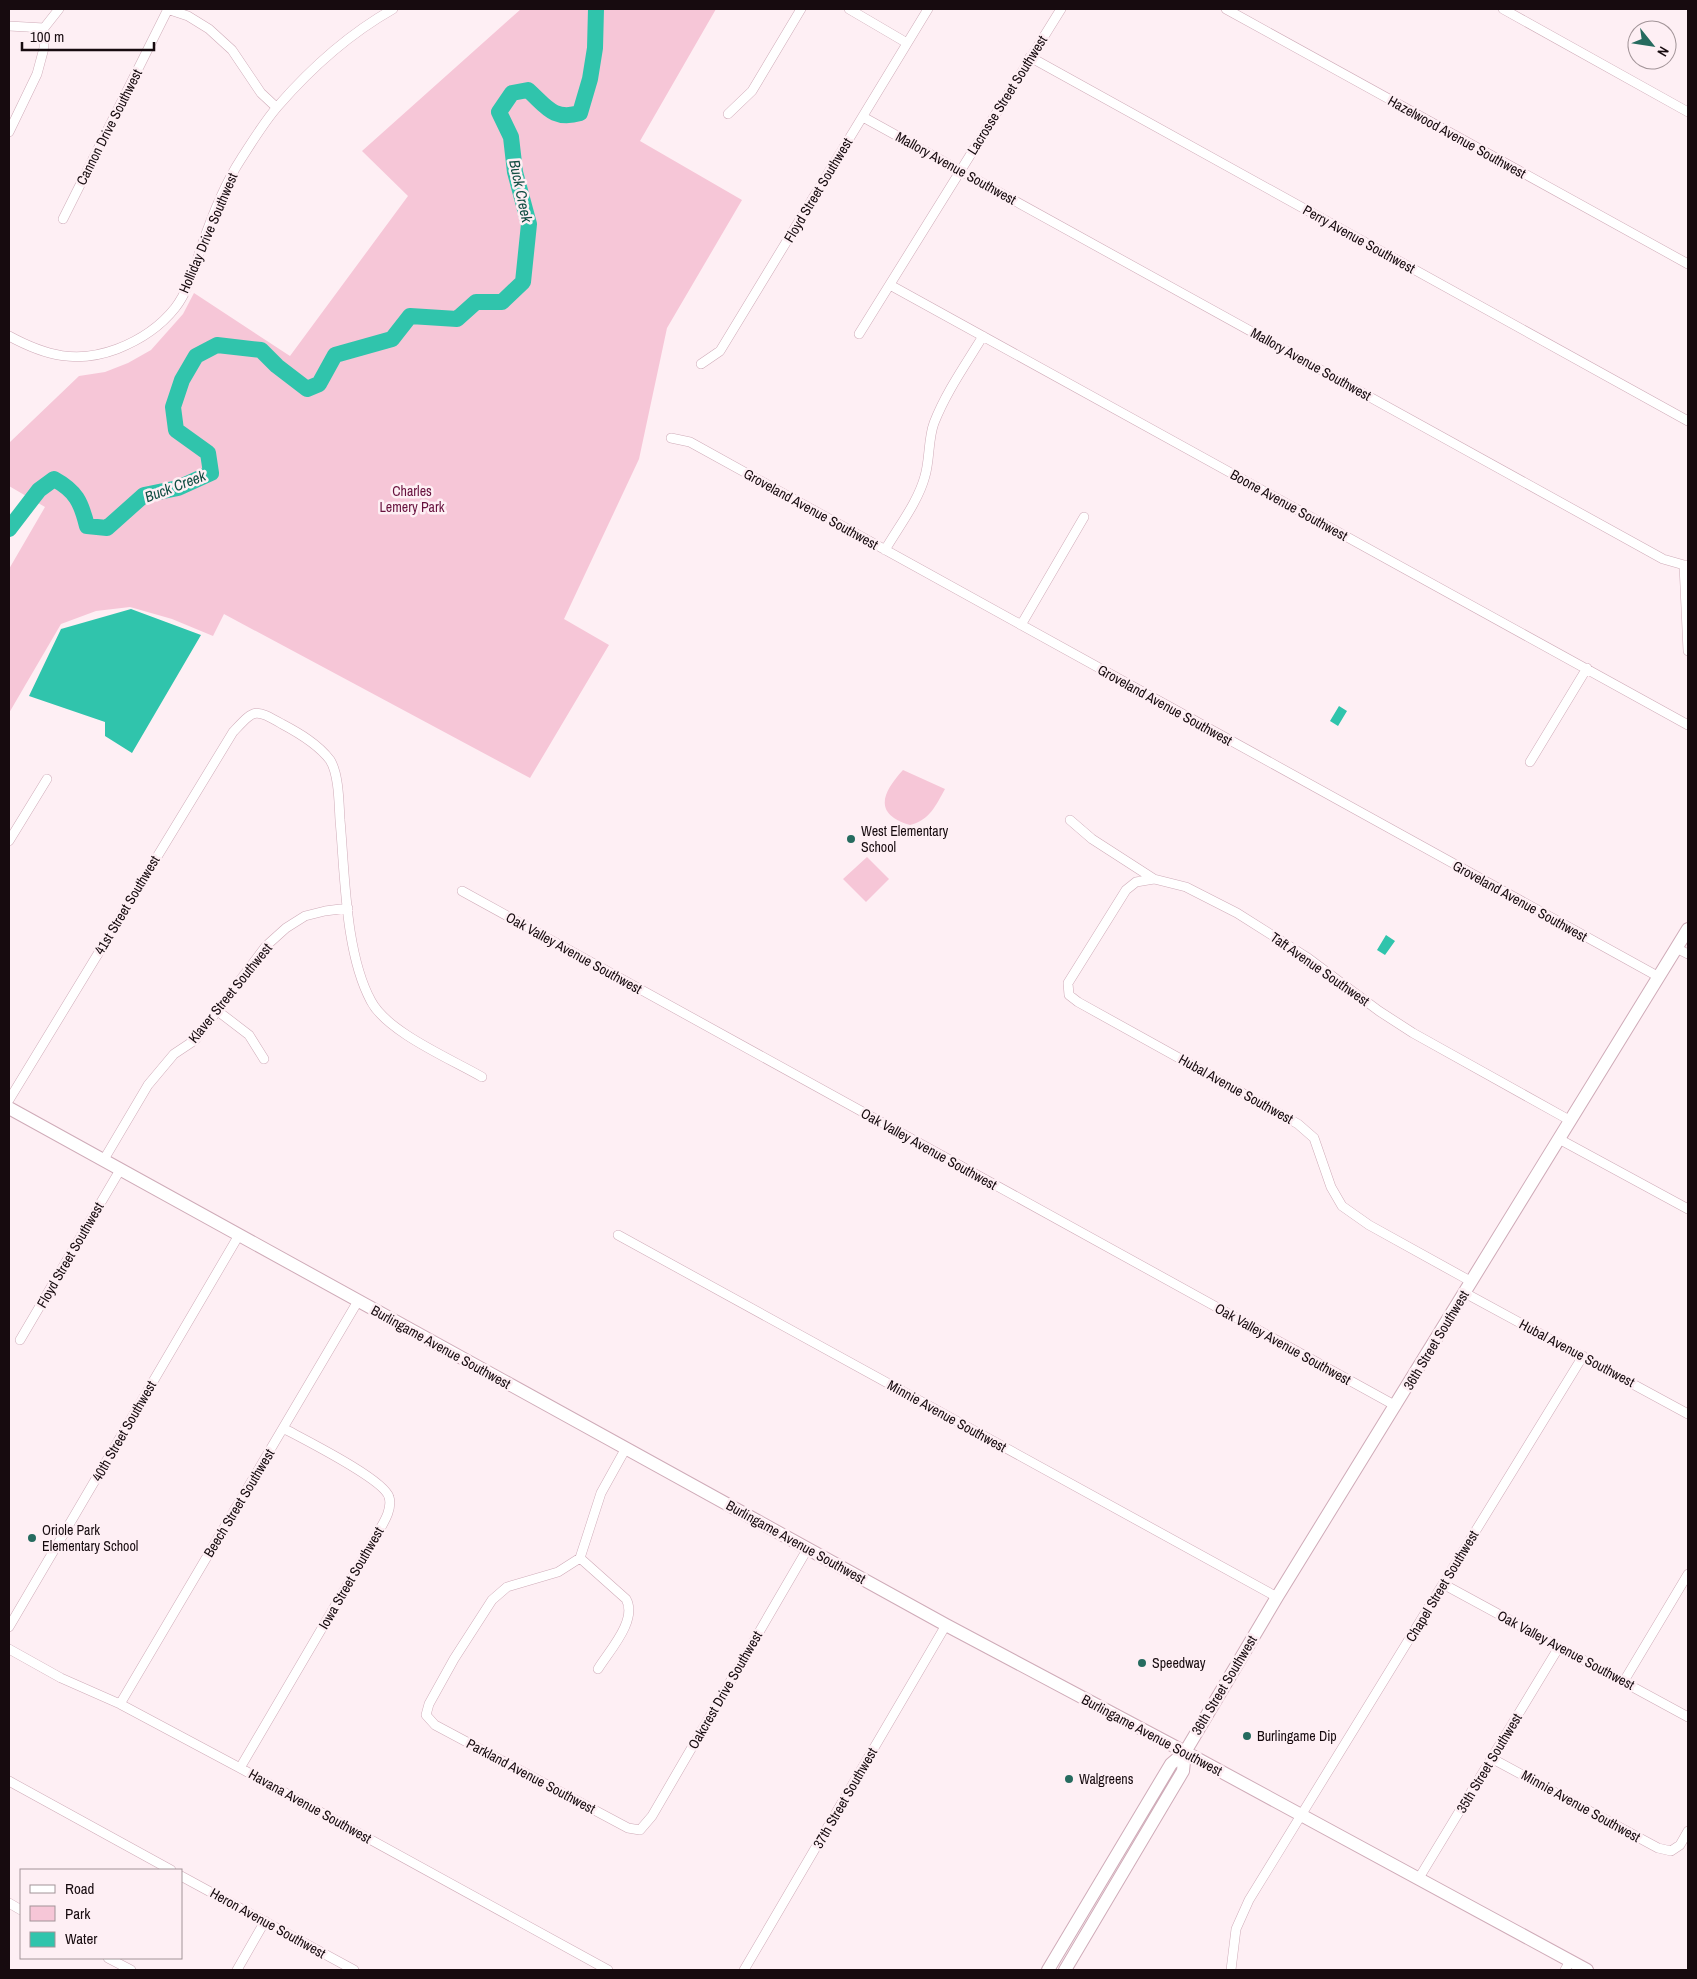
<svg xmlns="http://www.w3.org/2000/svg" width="1697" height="1979" viewBox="0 0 1697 1979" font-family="'Archivo Narrow',sans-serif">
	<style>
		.green { fill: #f6c6d7 }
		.water { fill: #30c4ac }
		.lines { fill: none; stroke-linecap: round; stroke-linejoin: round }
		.river { stroke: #30c4ac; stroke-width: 16 }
		.street-casing { stroke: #cfabb8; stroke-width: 10 }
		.secondary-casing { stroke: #cfabb8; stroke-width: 14 }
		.street { stroke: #fff; stroke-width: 9 }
		.secondary { stroke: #fff; stroke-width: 12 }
		.poi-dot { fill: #266b5f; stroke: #feeff4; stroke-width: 2 }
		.labels { text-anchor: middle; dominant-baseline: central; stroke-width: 5; stroke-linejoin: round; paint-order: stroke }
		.street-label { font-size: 14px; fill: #170b0f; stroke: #feeff4 }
		.park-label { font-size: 14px; fill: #67123e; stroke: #feeff4 }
		.poi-label { font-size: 14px; fill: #170b0f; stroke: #feeff4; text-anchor: start }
		.water-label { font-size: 15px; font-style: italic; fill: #114d43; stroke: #feeff4 }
	</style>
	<rect width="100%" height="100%" fill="#feeff4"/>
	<!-- green -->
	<path class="green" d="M521 9H716L640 141 742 200 667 328 639 459 564 619 609 645 530 778 224 614 213 636 172 619 130 607 96 611 61 624 9 713V569L45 507 9 486V443L79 376 105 372 128 363 151 350 183 314 194 293 290 356 408 196 362 151Z
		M903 770 945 789C936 805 930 820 910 825 873 814 882 793 903 770Z
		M867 857 889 879 866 902 843 879Z"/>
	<!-- water -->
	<path class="water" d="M131 609 201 635 132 753 105 736V722L29 696 61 629Z
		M1339 706 1347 711 1338 726 1330 721Z
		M1386 935 1395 941 1385 955 1377 950Z"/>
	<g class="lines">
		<!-- river -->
		<path class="river" d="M9 529 39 490 54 479C76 491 81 502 87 526L107 528 144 495 178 488 211 473 208 453 176 430 173 407 182 380 196 356 217 345 261 350 277 366 307 389 319 384 335 355 392 339 410 316 457 319 476 302H502L523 282 529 224 515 172 511 137 499 112 512 93 528 90C546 106 553 121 580 113L590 79 595 48 596 9"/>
		<!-- street casing -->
		<g class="street-casing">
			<path id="street" d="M167 9 188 16 209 29 232 50 261 93 276 107
				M849 9 907 43
				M1226 9 1688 264
				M1503 9 1688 112
				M9 26 44 28 59 9
				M1030 57 1688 421
				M728 114 752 91 801 9
				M863 117 1663 559 1684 565H1688
				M9 132 37 74 44 48V28
				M63 219 168 9
				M890 285 1688 725
				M859 334 1061 9
				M9 336C46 356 77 364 117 349 140 340 160 327 175 308 189 290 195 266 202 245 212 216 224 185 241 159 252 142 264 122 278 106 311 68 349 34 393 9
				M701 364 720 351 928 9
				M671 438 690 442 1659 977
				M885 550C899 526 918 502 925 476 930 459 928 439 934 423 946 392 966 364 983 336
				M1684 565 1688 651
				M1021 625 1084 517
				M1530 762 1587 668
				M1070 820 1092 839 1154 879 1186 887 1237 913 1308 958 1379 1011 1413 1033 1571 1121
				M9 841 47 779
				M1154 879 1136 882 1126 890 1068 983 1069 995 1078 1002 1298 1124 1314 1138 1331 1187 1342 1206 1369 1225 1472 1282
				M462 891 1396 1406
				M1676 948 1688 954
				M219 1012 249 1035 264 1059
				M9 1100 233 732C255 709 254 708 282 724 299 733 318 744 330 760 339 774 339 804 340 820 345 874 345 953 371 1001 387 1032 451 1059 482 1077
				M1559 1139 1688 1209
				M103 1161 148 1085 174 1054 195 1040 266 946 286 928 305 916 325 911 348 908
				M618 1235 1277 1597
				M1465 1293 1688 1414
				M20 1340 120 1170
				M626 1448 601 1493 580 1558 558 1572 507 1587 492 1600 454 1659 429 1704 426 1715 435 1725 628 1828 640 1830 652 1816 808 1548
				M580 1558 626 1599C638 1620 609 1651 598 1669
				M1443 1584 1688 1717
				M9 1627 239 1235
				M9 1649 61 1678 120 1704 240 1768 608 1970
				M1624 1681 1688 1574
				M120 1704 358 1301
				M1491 1758 1658 1848 1671 1851 1680 1845 1688 1831
				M240 1768 376 1536C382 1525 393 1510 389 1497 384 1479 303 1439 283 1428
				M9 1781 171 1870
				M181 1876 354 1970
				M1419 1878 1559 1647
				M9 1903 21 1910
				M108 1958 131 1970
				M237 1970 265 1921
				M744 1970 946 1625
				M1231 1970 1236 1929 1249 1900 1583 1356
				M1565 1970 1570 1961"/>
		</g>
		<!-- secondary casing -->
		<g class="secondary-casing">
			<path id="secondary" d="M9 1108 946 1625 1185 1752 1587 1970
				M1048 1970 1171 1764 1185 1752 1277 1597 1688 929
				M1065 1970 1183 1771 1185 1752"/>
		</g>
		<!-- street -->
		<use href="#street" class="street"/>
		<!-- secondary -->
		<use href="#secondary" class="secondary"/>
	</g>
	<!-- markers -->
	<g class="poi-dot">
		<circle cx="851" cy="839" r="5"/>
		<circle cx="32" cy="1538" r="5"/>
		<circle cx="1142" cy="1663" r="5"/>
		<circle cx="1247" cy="1736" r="5"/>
		<circle cx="1069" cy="1779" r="5"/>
	</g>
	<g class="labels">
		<!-- street labels -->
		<g class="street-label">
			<text transform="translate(1007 95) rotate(-58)">Lacrosse Street Southwest</text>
			<text transform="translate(109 127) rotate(-63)">Cannon Drive Southwest</text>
			<text transform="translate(1457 137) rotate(29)">Hazelwood Avenue Southwest</text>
			<text transform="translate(956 168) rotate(29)">Mallory Avenue Southwest</text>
			<text transform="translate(818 190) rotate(-59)">Floyd Street Southwest</text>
			<text transform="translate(208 233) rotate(-67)">Holliday Drive Southwest</text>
			<text transform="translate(1359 239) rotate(29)">Perry Avenue Southwest</text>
			<text transform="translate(1311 364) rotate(29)">Mallory Avenue Southwest</text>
			<text transform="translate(1289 505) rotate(29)">Boone Avenue Southwest</text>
			<text transform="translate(811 509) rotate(29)">Groveland Avenue Southwest</text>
			<text transform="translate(1165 705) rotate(29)">Groveland Avenue Southwest</text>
			<text transform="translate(1520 901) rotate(29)">Groveland Avenue Southwest</text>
			<text transform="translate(127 905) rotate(-59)">41st Street Southwest</text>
			<text transform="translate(574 953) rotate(29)">Oak Valley Avenue Southwest</text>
			<text transform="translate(1320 969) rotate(35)">Taft Avenue Southwest</text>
			<text transform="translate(230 993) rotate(-51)">Klaver Street Southwest</text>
			<text transform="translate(1236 1089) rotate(29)">Hubal Avenue Southwest</text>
			<text transform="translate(929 1149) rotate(29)">Oak Valley Avenue Southwest</text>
			<text transform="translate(70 1255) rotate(-60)">Floyd Street Southwest</text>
			<text transform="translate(1436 1340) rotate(-59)">36th Street Southwest</text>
			<text transform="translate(1283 1344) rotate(29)">Oak Valley Avenue Southwest</text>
			<text transform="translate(441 1347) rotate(29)">Burlingame Avenue Southwest</text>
			<text transform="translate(1577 1353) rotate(28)">Hubal Avenue Southwest</text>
			<text transform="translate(947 1416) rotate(29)">Minnie Avenue Southwest</text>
			<text transform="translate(124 1431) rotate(-60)">40th Street Southwest</text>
			<text transform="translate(239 1503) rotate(-59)">Beech Street Southwest</text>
			<text transform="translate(796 1542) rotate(29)">Burlingame Avenue Southwest</text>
			<text transform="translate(351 1578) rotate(-60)">Iowa Street Southwest</text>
			<text transform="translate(1442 1586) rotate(-59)">Chapel Street Southwest</text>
			<text transform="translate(1566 1650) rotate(28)">Oak Valley Avenue Southwest</text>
			<text transform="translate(1224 1685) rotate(-59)">36th Street Southwest</text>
			<text transform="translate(725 1690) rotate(-60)">Oakcrest Drive Southwest</text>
			<text transform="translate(1152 1735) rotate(28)">Burlingame Avenue Southwest</text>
			<text transform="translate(1489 1763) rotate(-59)">35th Street Southwest</text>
			<text transform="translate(531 1776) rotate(28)">Parkland Avenue Southwest</text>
			<text transform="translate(845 1798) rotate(-60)">37th Street Southwest</text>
			<text transform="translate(310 1806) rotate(29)">Havana Avenue Southwest</text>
			<text transform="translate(1581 1806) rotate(29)">Minnie Avenue Southwest</text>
			<text transform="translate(268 1923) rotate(29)">Heron Avenue Southwest</text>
		</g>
		<!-- park labels -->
		<g class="park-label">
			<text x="412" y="491">Charles<tspan x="412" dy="16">Lemery Park</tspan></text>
		</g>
		<!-- poi labels -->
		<g class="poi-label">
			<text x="861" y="831">West Elementary<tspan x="861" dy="16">School</tspan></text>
			<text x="42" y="1530">Oriole Park<tspan x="42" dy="16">Elementary School</tspan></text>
			<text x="1152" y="1663">Speedway</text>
			<text x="1257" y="1736">Burlingame Dip</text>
			<text x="1079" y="1779">Walgreens</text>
		</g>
		<!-- water labels -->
		<g class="water-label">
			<text transform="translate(521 191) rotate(78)">Buck Creek</text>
			<text transform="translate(175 486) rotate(-21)">Buck Creek</text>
		</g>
	</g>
	<!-- border -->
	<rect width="1697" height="1979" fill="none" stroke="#170b0f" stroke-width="20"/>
	<!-- legend -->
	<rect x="20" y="1869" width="162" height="90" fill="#feeff4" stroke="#a29498"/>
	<rect x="30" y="1885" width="25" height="8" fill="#ffffff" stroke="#a29498"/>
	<text x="65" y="1894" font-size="15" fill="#170b0f">Road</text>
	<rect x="30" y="1906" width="25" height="15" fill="#f6c6d7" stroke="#a29498"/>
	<text x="65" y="1919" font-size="15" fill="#170b0f">Park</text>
	<rect x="30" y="1932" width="25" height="15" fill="#30c4ac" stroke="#a29498"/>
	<text x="65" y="1944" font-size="15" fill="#170b0f">Water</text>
	<!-- north arrow -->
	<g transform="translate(1652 45) rotate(120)"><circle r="24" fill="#feeff4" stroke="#a29498"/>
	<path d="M0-4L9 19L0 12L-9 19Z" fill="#266b5f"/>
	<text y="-8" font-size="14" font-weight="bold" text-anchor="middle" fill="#170b0f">N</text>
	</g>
	<!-- scale -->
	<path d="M22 42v8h132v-8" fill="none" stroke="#170b0f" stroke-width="2.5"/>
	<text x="30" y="42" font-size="15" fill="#170b0f" stroke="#feeff4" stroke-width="4" paint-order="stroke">100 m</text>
</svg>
